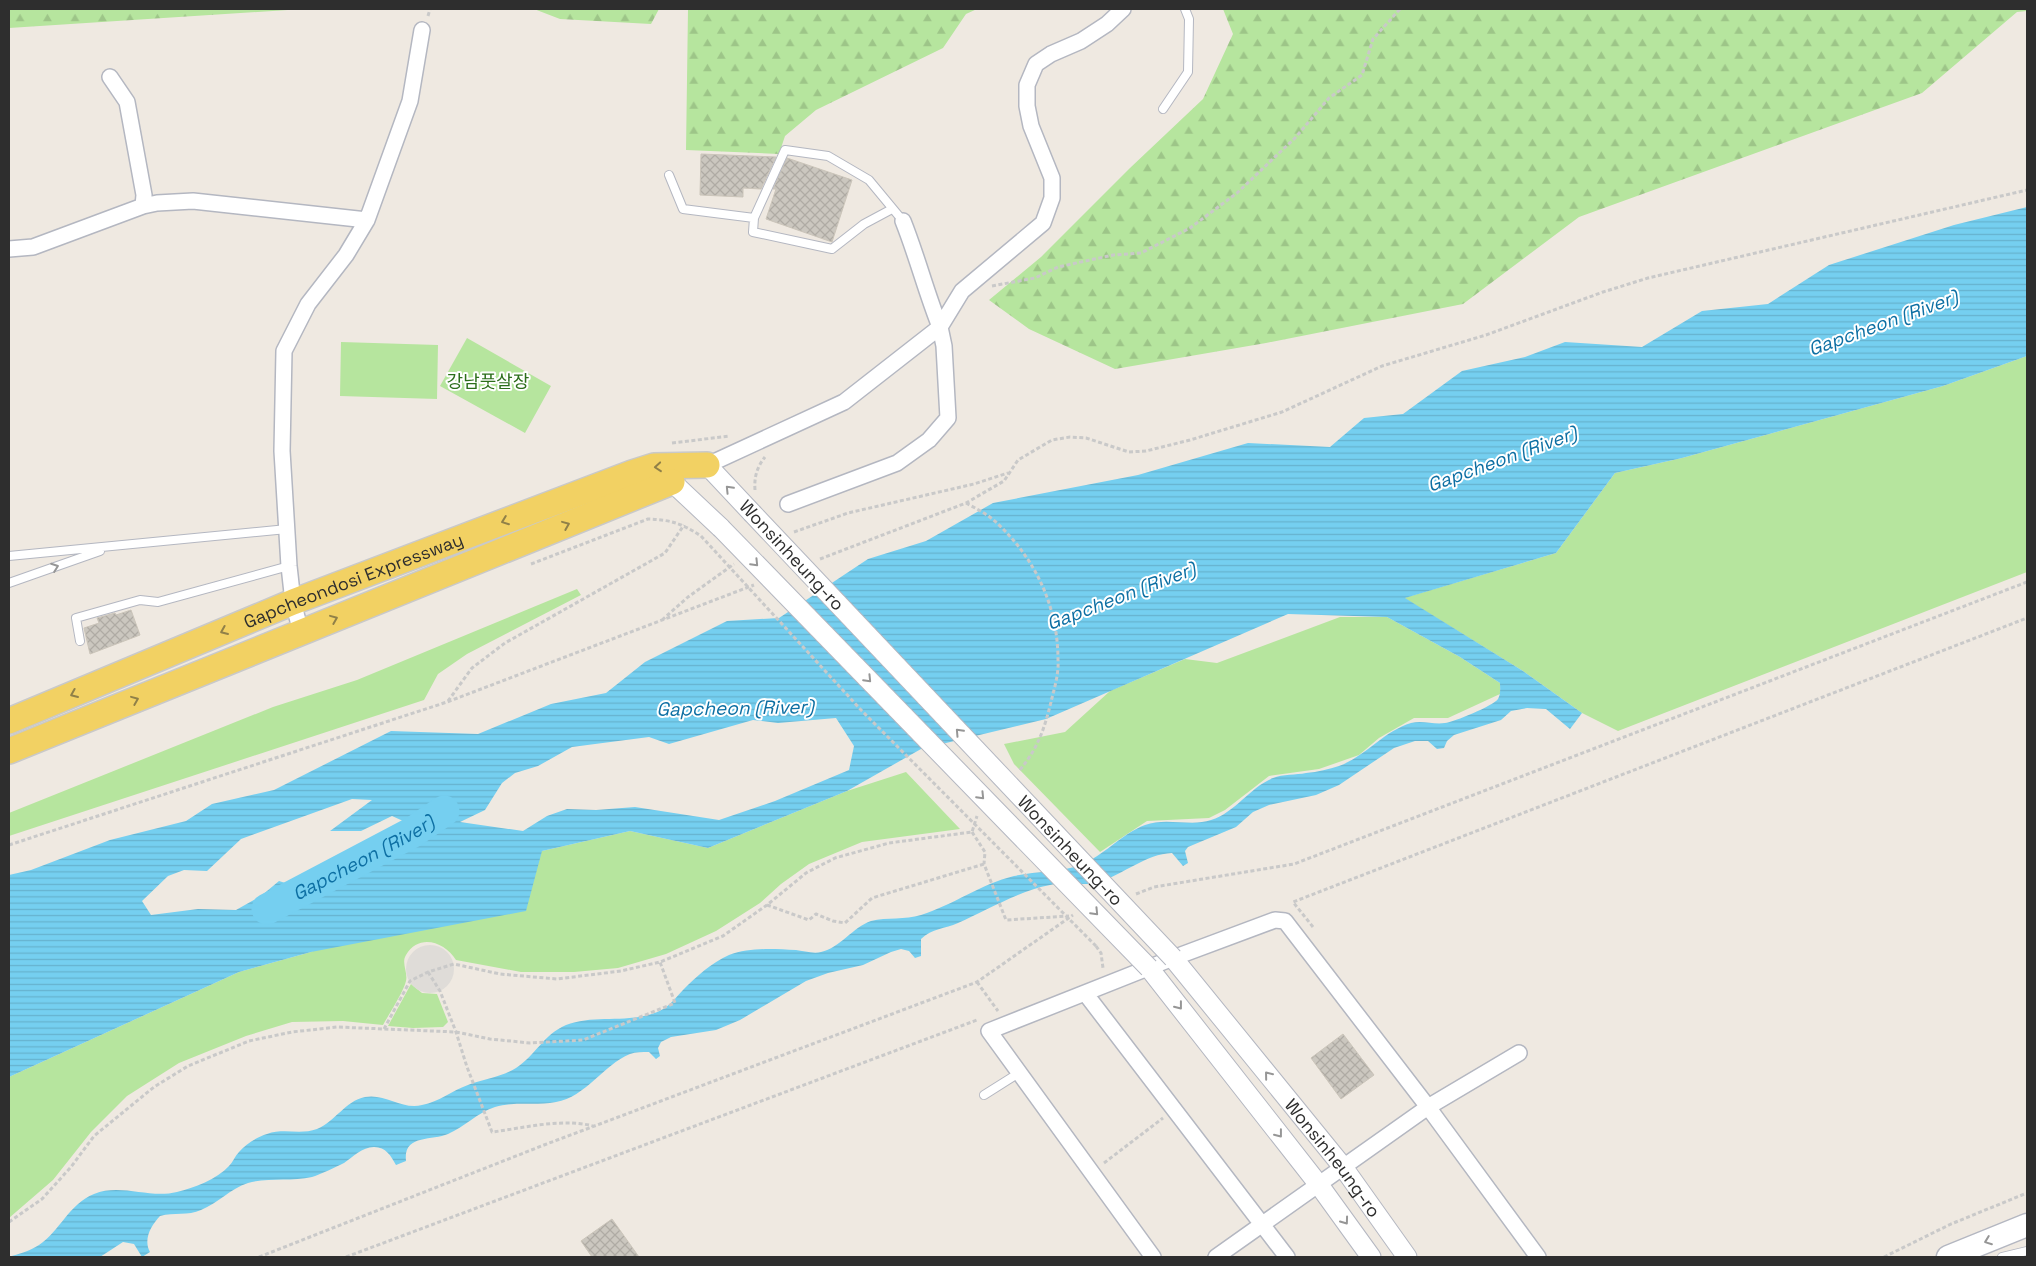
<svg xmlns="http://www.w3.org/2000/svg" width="2036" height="1266" viewBox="0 0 2036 1266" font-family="'Space Grotesk','Noto Sans KR',sans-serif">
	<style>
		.grass { fill: #b6e59e }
		.forest { fill: url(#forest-firs) }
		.plaza { fill: #dfdcd8 }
		.water { fill: url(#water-rules); fill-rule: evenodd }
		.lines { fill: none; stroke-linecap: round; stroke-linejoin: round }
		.river { stroke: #75cff0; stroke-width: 31 }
		.building { fill: url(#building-cross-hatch); stroke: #cbc5ba }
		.service-casing { stroke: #b4b7c1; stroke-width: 10 }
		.minor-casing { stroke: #b4b7c1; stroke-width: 18 }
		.tertiary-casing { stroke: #b4b7c1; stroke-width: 21 }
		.secondary-casing { stroke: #b4b7c1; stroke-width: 25 }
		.primary-casing { stroke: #c9c9c9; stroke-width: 28 }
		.path { stroke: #c9c9c9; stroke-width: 3; stroke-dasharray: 4 2.5; stroke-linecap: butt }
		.service { stroke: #fff; stroke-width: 8 }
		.minor { stroke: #fff; stroke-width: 15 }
		.tertiary { stroke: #fff; stroke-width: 19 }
		.secondary { stroke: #fff; stroke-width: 22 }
		.primary { stroke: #f2d163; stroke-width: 25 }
		.tertiary-bridge-casing { stroke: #b4b7c1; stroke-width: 21; stroke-linecap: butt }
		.path-bridge { stroke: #c9c9c9; stroke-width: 3; stroke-dasharray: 4 2.5; stroke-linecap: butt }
		.tertiary-bridge { stroke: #fff; stroke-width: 19 }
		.oneway { stroke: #908048 }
		.oneway2 { stroke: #969696 }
		.labels { text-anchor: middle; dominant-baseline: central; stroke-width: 4; stroke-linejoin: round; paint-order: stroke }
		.park-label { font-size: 18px; fill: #2c6e1b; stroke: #fff }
		.street-label { font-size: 18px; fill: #2e2e2e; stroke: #fff }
		.water-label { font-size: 19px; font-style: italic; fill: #0d6fa3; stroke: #fff }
	</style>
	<defs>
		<pattern id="forest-firs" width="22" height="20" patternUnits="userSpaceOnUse" patternTransform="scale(1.25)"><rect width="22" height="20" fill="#b6e59e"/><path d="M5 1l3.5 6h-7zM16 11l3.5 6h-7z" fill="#9dc588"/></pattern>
		<pattern id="water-rules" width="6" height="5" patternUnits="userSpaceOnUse" patternTransform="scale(1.25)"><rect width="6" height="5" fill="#75cff0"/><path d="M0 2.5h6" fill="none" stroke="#66b2ce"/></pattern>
		<pattern id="building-cross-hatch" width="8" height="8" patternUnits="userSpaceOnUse" patternTransform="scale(1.25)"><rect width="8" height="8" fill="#cbc7bf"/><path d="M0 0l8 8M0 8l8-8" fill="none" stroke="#afaba4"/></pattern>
	</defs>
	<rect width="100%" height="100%" fill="#efe9e1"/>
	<!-- grass -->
	<path class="grass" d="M467 338 551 386 525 433 440 386Z
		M341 342 438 345 437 399 340 396Z
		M2027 356V572L1618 731 1582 713 1523 671 1404 598 1556 553 1615 473 1682 458 1943 386Z
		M577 589 581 595 467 654 438 674 424 700 9 836V813L273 707 357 680Z
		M1340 617H1387L1460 657 1500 683V694L1448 718H1414L1379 738 1359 755 1319 769 1269 776 1225 810 1209 818 1147 821 1100 852 1014 764 1004 744 1065 732 1110 691 1185 659 1217 663Z
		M906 772 960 829 862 842 809 864 781 884 760 903 716 931 666 954 618 968 574 972H521L456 960C445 942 419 933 406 955 401 963 408 972 406 981 403 993 389 1014 383 1025L343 1021 292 1022 246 1036 179 1063 127 1096 91 1132 53 1180 9 1218V1077L239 972 311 952 542 851 630 831 708 848 847 791Z
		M411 984 422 993 437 994 448 1022 443 1027 413 1028 388 1026Z"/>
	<!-- forest -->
	<path class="forest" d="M9 9H303L9 28Z
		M534 9H659L651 24 560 19Z
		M688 9H977L966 14 943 48 816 110 785 136 779 154 686 150Z
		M1223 9H2027V11L2017 12 1922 93 1579 217 1463 304 1266 343 1115 369 1029 329 989 300 1041 257 1130 168 1203 99 1233 34Z"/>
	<!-- plaza -->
	<path class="plaza" d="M406 969a24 24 0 1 1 48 0a24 24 0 1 1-48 0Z"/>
	<!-- water -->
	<path class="water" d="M2027 207V356L1943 386 1682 458 1615 473 1556 553 1405 598 1523 671 1582 713 1570 729 1546 709 1527 708 1511 711 1501 720 1454 735 1447 741 1444 748 1437 749 1428 741H1415L1394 748 1339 785 1316 795 1269 805 1253 812 1236 827 1188 847 1185 851 1188 863 1183 866 1172 853C1146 854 1124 874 1099 882 1081 887 1067 881 1050 885 1021 890 985 911 958 923 945 929 932 928 921 939V956L915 958 909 951 901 949 891 952 863 965 828 973 806 981 740 1020 716 1030 671 1037 661 1042 658 1048 660 1056 656 1059 649 1052C642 1052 636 1052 630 1054 603 1065 586 1097 556 1102 536 1106 515 1101 495 1107 477 1113 464 1127 448 1134 432 1141 403 1134 406 1161L396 1165C391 1156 386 1147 374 1147 362 1147 353 1157 344 1163 335 1167 322 1174 312 1177 291 1182 269 1177 248 1183 230 1189 218 1203 201 1210 188 1216 174 1212 160 1216 151 1226 143 1239 150 1252L142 1257 134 1244 123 1242 100 1257H9C18 1254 30 1251 39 1245 60 1231 69 1204 94 1194 121 1183 149 1199 177 1192 194 1188 217 1179 229 1166 233 1162 235 1156 239 1152 246 1144 257 1137 267 1134 283 1128 301 1135 317 1129 335 1122 345 1101 365 1097 385 1093 402 1110 422 1105 439 1102 453 1090 468 1085 484 1079 502 1077 516 1068 536 1055 543 1035 566 1025 597 1013 635 1026 665 1008 672 1003 677 996 683 990 697 976 711 963 729 955 750 947 774 949 796 950 803 951 814 954 821 952 840 948 853 927 871 921 887 917 905 920 921 915 953 905 981 884 1014 876 1036 871 1059 873 1080 865 1104 856 1121 834 1145 825 1166 817 1191 827 1211 820 1236 812 1250 787 1273 778 1283 774 1296 775 1306 773 1318 772 1329 769 1339 766 1366 756 1384 731 1411 723 1423 720 1434 725 1445 723 1454 722 1493 706 1498 699 1501 694 1500 688 1500 683L1460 657 1387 617 1288 614 1046 719 921 749 847 791 708 848 630 831 542 851 526 911 311 952 239 972 9 1077V875L31 870 110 840 186 821 212 804 274 790 391 731 478 734 551 704 606 693 645 662 727 621 779 618 868 559 926 541 993 503 1138 475 1248 443 1330 447 1364 418 1403 414 1462 371 1525 357 1565 342 1642 347 1702 311 1768 304 1829 265 1954 225ZM836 718 854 746 849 770 775 801 719 820 635 807 596 810 567 809 547 816 523 831 460 822 485 810 502 783 515 773 538 766 572 747 649 737 669 744 753 720 778 723ZM352 799 372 800 330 831H361L392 816 412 825 401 853 374 860 351 877 317 893 279 881 261 896 236 910 198 909 151 915 142 901 168 876 184 870 207 871 241 839Z"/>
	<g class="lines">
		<!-- river -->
		<path class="river" id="s1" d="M267 909 413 832 444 811"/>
	</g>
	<!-- building -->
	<path class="building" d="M701 154 776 157 761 189 743 188V197L700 195Z
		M787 158 852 180 832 242 766 219 776 189H773Z
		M131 610 140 635 90 654 84 628 99 623 97 618 115 613 116 615Z
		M1343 1034 1374 1075 1341 1099 1311 1058Z
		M612 1219 639 1257H592L581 1241Z"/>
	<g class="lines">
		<!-- service casing -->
		<g class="service-casing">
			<path id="service" d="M1163 109 1188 72 1189 19 1185 9
				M669 175 683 209 754 218 785 150 828 156 869 180 903 221
				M754 218 753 232 832 249 864 224 892 209
				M9 556 287 529
				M9 583 100 551
				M80 641 76 618 140 600 158 602 289 566
				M984 1095 1019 1073
				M2002 1257 2027 1251"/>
		</g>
		<!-- minor casing -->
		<g class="minor-casing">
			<path id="minor" d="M110 77 127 102 144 195 143 206
				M9 249 33 247 143 206 157 203 193 201 367 220
				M701 468 844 402 940 327C926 292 917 256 903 221
				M788 504 897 463 929 440 948 418 944 346 940 327 962 291 1043 223 1052 198V178L1031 126 1027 106V85L1036 64 1051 54 1081 41 1107 24 1123 9
				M301 632 293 602 289 566 282 451 284 351 308 304 346 255 367 220 410 101 422 30
				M1085 993 1287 1257
				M1153 1257 989 1031 1173 958 1275 920 1285 921 1428 1107 1538 1257
				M1216 1257 1428 1107 1519 1053"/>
		</g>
		<!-- tertiary casing -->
		<g class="tertiary-casing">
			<g id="tertiary">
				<path d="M707 465 752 513"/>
				<path d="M672 482 721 528"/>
				<path id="s2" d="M1173 958 1343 1167 1407 1257"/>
				<path d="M1149 968 1319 1185 1371 1257"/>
			</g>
		</g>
		<!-- secondary casing -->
		<g class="secondary-casing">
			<path id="secondary" d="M1948 1257 2027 1225"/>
		</g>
		<!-- primary casing -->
		<g class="primary-casing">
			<g id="primary">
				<path id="s3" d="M9 721 293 602 632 473 654 466 707 465"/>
				<path d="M9 751 672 482"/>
			</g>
		</g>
		<!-- path -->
		<path class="path" d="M428 16 430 9
			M992 286 1035 278 1058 267 1113 255 1141 253 1190 228 1237 193 1295 138 1329 98 1362 75 1373 39 1400 9
			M672 443 730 436
			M755 490C754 477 757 467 765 457
			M966 503C977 509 989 515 998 524 1036 560 1058 607 1058 660 1059 674 1054 689 1051 702 1044 730 1038 748 1019 771
			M794 532 848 513 974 484 1008 473
			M820 559 966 503 1004 481 1018 460 1052 440 1070 437 1086 438 1129 452 1146 451 1190 440 1282 412 1382 366 1486 335 1603 292 1648 278 2027 190
			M531 564 648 519C671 520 681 523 701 536
			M662 620 688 597 734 564
			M448 701 472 668 505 643 665 553 684 525
			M972 832 985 852 984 864 1006 920 1069 916
			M9 845 447 702 754 585
			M1136 894 1154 887 1294 864 2027 582
			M767 905 809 920 816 914 833 921 845 923 872 898 984 864
			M1313 927 1293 902 2027 618
			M1096 946 1101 953 1103 968
			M428 972 440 991 456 1032 467 1067 492 1132C524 1128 561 1118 593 1126
			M977 982 998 1011
			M384 1029 410 981 428 972 454 964 500 974 557 979 621 971 660 962 723 936 767 905 806 873 835 858 889 843 972 832 977 816
			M1104 1163 1163 1118
			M9 1222 42 1199 71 1167 94 1136 154 1087 188 1066 249 1041 292 1032 337 1027 456 1032 490 1039 530 1043 583 1040 675 1003 660 962
			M259 1257 544 1145 977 982 1073 915
			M346 1257 977 1020
			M1884 1257 1951 1224 2027 1193"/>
		<!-- service -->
		<use href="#service" class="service"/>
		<!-- minor -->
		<use href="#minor" class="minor"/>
		<!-- tertiary -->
		<use href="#tertiary" class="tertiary"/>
		<!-- secondary -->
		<use href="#secondary" class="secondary"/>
		<!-- primary -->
		<use href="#primary" class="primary"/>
		<!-- tertiary-bridge casing -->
		<g class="tertiary-bridge-casing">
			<g id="tertiary-bridge">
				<path id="s4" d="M752 513 1173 958"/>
				<path d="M721 528 1149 968"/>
			</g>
		</g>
		<!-- path-bridge -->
		<path class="path-bridge" d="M701 536 862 711 1096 946"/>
		<!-- tertiary-bridge -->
		<use href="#tertiary-bridge" class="tertiary-bridge"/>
	</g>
	<!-- one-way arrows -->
	<defs><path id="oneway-chevron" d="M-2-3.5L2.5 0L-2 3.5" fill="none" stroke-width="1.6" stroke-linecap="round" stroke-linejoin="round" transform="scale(1.25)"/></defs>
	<g class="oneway">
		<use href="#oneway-chevron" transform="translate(658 467) rotate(175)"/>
		<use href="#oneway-chevron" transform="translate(505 521) rotate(159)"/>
		<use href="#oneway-chevron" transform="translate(566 525) rotate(-22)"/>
		<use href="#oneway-chevron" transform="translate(334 619) rotate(-22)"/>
		<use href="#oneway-chevron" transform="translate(224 631) rotate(157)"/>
		<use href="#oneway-chevron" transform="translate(74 694) rotate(157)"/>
		<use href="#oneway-chevron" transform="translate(135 700) rotate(-22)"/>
	</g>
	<g class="oneway2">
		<use href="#oneway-chevron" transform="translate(729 489) rotate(-134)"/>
		<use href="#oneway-chevron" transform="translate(755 563) rotate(46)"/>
		<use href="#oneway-chevron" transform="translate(55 567) rotate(-20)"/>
		<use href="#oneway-chevron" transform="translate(868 679) rotate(46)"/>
		<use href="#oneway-chevron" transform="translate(959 732) rotate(-133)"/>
		<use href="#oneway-chevron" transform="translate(981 796) rotate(46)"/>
		<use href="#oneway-chevron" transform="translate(1095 912) rotate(46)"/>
		<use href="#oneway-chevron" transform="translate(1179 1006) rotate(52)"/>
		<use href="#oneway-chevron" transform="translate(1268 1075) rotate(-129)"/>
		<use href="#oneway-chevron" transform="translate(1279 1134) rotate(52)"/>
		<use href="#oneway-chevron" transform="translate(1345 1221) rotate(54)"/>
		<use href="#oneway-chevron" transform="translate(1988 1241) rotate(159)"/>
	</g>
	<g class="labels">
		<!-- park labels -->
		<g class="park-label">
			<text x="488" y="381">강남풋살장</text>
		</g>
		<!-- street labels -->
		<g class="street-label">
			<text transform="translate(792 555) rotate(47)">Wonsinheung-ro</text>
			<text stroke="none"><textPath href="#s3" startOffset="372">Gapcheondosi Expressway</textPath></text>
			<text stroke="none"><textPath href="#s4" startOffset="464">Wonsinheung-ro</textPath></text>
			<text stroke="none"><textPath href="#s2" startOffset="256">Wonsinheung-ro</textPath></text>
		</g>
		<!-- water labels -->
		<g class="water-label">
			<text transform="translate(1883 323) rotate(-20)">Gapcheon (River)</text>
			<text transform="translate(1502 459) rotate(-20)">Gapcheon (River)</text>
			<text transform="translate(1121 596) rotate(-21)">Gapcheon (River)</text>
			<text transform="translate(735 708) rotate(-1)">Gapcheon (River)</text>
			<text stroke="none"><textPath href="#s1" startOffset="109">Gapcheon (River)</textPath></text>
		</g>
	</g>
	<!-- border -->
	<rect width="2036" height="1266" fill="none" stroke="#2e2e2e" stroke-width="20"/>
</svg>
